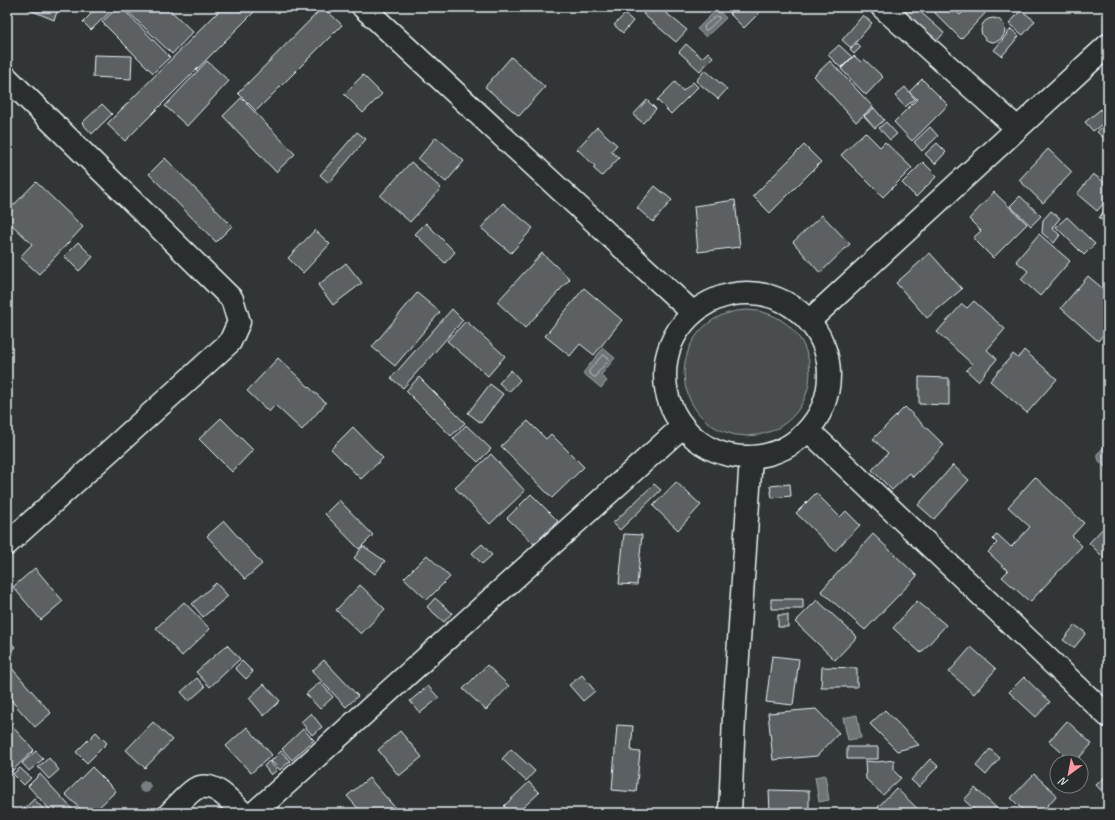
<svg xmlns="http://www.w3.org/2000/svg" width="1115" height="820" viewBox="0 0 1115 820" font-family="Caveat,sans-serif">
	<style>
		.green { fill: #494d4f; stroke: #989fa4 }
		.water { fill: #6e7376; stroke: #9fa5aa }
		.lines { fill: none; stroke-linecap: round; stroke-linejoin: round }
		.shore { stroke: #b7bfc4; stroke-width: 1 }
		.building { fill: #5c6063; stroke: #e8f1f8 }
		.minor-casing { stroke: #e8f1f8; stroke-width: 25 }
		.minor { stroke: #2a2d2e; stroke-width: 22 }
		.tree { fill: #777d80 }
	</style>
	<rect width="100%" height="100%" fill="#323536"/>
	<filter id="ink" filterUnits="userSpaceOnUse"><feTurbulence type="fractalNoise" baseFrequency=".025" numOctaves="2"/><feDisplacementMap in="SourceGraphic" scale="8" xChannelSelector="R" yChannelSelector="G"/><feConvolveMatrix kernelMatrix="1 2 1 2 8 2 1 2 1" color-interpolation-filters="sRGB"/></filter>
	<g filter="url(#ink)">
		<!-- green -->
		<path class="green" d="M684 373a63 63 0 1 1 126 0a63 63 0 1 1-126 0Z"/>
		<!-- water -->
		<path class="water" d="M717 9 726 18 706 37 697 29Z
			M603 348 615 358 601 375 607 381 601 388 583 373Z
			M1106 445 1108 446V470L1099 461 1097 454Z
			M857 715 861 738 848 740 843 718Z
			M825 775 829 800 819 802 815 777Z"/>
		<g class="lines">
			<!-- shore -->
			<path class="shore" d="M716 16 719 17V19L707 30H705L704 27Z
				M603 355 608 357 609 360 598 372 596 377H594L589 373V371Z"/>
		</g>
		<!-- building -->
		<path class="building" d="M23 7H59L54 20Z
			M98 7H115L91 30 83 22Z
			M118 7H121L170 57 153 73 102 22Z
			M123 7H167L193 32 172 54Z
			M223 7H259L125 141 107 124Z
			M323 7 342 25 256 111 238 93Z
			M649 7H669L665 12 687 30 676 42 643 14Z
			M735 7H765L744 28 729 13Z
			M893 7H915L944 33 934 44Z
			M934 7H952L960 15 968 7H991L961 39 932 10Z
			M1021 10 1035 21 1023 35 1009 24Z
			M625 14 633 21 623 33 614 25Z
			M863 15 872 23 851 48 842 40Z
			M981 30a12 12 0 1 1 24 0a12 12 0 1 1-24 0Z
			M1011 29 1019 36 1002 56 994 50Z
			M857 43 861 47 854 54 850 50Z
			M686 44 702 58 708 52 713 57 700 71 679 52Z
			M839 45 852 57 841 68 828 55Z
			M94 55 132 56 131 79 93 77Z
			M854 56 861 62 864 59 883 77 866 95 841 69Z
			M511 57 545 87 519 116 485 87Z
			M207 61 229 81 187 126 165 106Z
			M830 61 873 107 856 122 814 76Z
			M705 70 727 89 718 99 696 81Z
			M363 75 382 94 363 113 344 94Z
			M922 79 948 105 912 141 894 122 917 99 909 92Z
			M675 82 683 91 693 82 698 87 671 114 657 100Z
			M905 87 915 99 905 107 895 96Z
			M241 98 295 154 276 172 223 116Z
			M647 100 656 109 643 123 633 115Z
			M102 104 112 114 92 134 82 123Z
			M874 108 884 120 875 128 864 116Z
			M1101 109 1108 118V120L1093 131 1085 122Z
			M1108 121V142L1097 132Z
			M886 122 897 134 890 140 879 128Z
			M597 127 617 145 611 151 619 158 602 176 593 168 595 166 577 149Z
			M930 127 938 136 922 151 914 142Z
			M357 132 366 139 329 183 320 175Z
			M865 132 880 147 885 142 912 168 883 197 841 155Z
			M436 137 464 161 446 182 418 159Z
			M937 143 946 152 935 164 925 154Z
			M804 145 821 162 770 213 753 196Z
			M1048 149 1072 172 1043 203 1019 180Z
			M165 158 232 226 216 242 149 174Z
			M411 162 441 188 410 222 380 196Z
			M923 162 937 176 916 197 902 183Z
			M1093 174 1108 185V198L1097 211 1077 194Z
			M36 182 83 227 39 274 20 257 32 244 7 220V212Z
			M655 186 672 200 653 222 637 208Z
			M994 192 1027 224 993 258 973 238 981 231 969 219Z
			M1020 196 1041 216 1031 226 1010 206Z
			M735 200 740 247 698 252 694 206Z
			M503 203 533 228 511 253 481 228Z
			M1108 205V224L1099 218Z
			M1051 211 1060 218 1052 228 1060 235 1054 243 1042 233 1043 220Z
			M822 215 850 244 820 273 793 242Z
			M1067 217 1095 244 1084 255 1056 227Z
			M426 223 455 252 445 263 415 234Z
			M315 230 330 244 303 273 288 258Z
			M1039 234 1070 261 1040 296 1021 279 1028 271 1016 261Z
			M78 242 93 257 79 271 64 256Z
			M542 253 570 279 525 328 497 302Z
			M930 253 962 289 927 318 896 283Z
			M346 263 362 283 333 305 318 285Z
			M1088 276 1108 293V329L1098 341 1061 308Z
			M584 288 622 320 594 355 580 344 570 356 545 336Z
			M417 293 440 312 395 366 372 347Z
			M974 301 1005 329 987 350 997 359 978 381 966 370 972 364 937 332 962 304 967 308Z
			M452 309 463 320 403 388 391 378Z
			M466 321 505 356 488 376 447 341Z
			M1024 350 1057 379 1027 413 990 381 1013 354 1018 358Z
			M278 358 326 403 302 430 275 405 269 412 247 391Z
			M511 370 520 380 509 392 499 383Z
			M419 377 465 423 451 436 406 391Z
			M919 377 949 378V405L919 404Z
			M490 384 503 394 481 423 468 413Z
			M905 407 944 445 913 477 910 473 892 490 872 470 888 453 873 439Z
			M221 418 253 450 232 472 199 439Z
			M528 421 546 439 551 434 584 467 552 498 501 446Z
			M466 425 491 449 478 462 453 439Z
			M353 427 383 458 361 479 331 449Z
			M491 454 525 491 490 524 455 488Z
			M953 465 969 480 934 519 918 505Z
			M1035 477 1084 523 1072 536 1082 546 1030 602 1002 577 1008 571 988 552 997 543 993 539 997 534 1011 547 1030 527 1008 507Z
			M676 482 701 505 678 530 653 506Z
			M654 484 661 490 620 530 613 523Z
			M790 484 791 496 772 498 770 486Z
			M816 493 840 517 846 511 860 525 835 551 796 513Z
			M531 494 558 521 534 544 507 518Z
			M339 500 373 535 359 549 325 514Z
			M224 521 262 564 245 579 207 536Z
			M1108 523V562L1089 543Z
			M624 534 642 535 637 585 619 584Z
			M873 534 917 576 865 630 821 591Z
			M482 544 492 555 482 564 472 553Z
			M363 546 385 561 375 574 354 558Z
			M427 555 450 577 427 600 404 578Z
			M35 568 63 601 41 620 13 587Z
			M216 583 228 596 203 617 192 604Z
			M360 585 385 609 361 634 336 610Z
			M435 598 452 613 444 622 427 607Z
			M771 599H803V609H771Z
			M817 600 857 637 835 660 795 622Z
			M917 601 946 625 921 653 893 628Z
			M184 602 210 629 182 656 156 628Z
			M778 615H788V627H778Z
			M1075 625 1086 633 1074 648 1063 640Z
			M7 638 15 647 7 655Z
			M227 645 240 659 210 687 196 672Z
			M971 647 996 669 974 694 949 672Z
			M772 656 799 659 793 705 766 702Z
			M324 660 358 696 346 707 312 671Z
			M242 661 253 672 246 679 235 668Z
			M9 665 51 713 35 727 7 696V666Z
			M487 665 509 686 486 710 463 689Z
			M822 667 857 668V687H821Z
			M582 675 595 691 583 701 569 685Z
			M1024 677 1050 702 1036 717 1009 692Z
			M197 678 205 687 189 701 181 692Z
			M320 682 333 697 320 709 306 694Z
			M264 684 280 701 264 716 249 698Z
			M428 686 439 698 420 713 410 701Z
			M816 709 839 733 817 756 773 760 768 713Z
			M885 710 919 745 897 751 870 724Z
			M311 713 322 727 312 735 301 722Z
			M1067 721 1092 744 1075 762H1072L1049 741Z
			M8 722 34 750 11 772 7 768V723Z
			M153 722 172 740 145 768 126 750Z
			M617 725 633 726 631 751 640 752 636 792 612 790Z
			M247 727 272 755 251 773 226 746Z
			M303 729 314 740 292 760 282 749Z
			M400 731 422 757 399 776 378 750Z
			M96 732 107 743 87 763 76 752Z
			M847 747H878V759H847Z
			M511 749 535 771 526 781 502 759Z
			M990 749 1000 758 986 775 976 766Z
			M36 751 43 759 29 771 22 763Z
			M281 751 290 761 280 770 271 761Z
			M49 758 59 770 49 779 38 767Z
			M930 759 938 766 919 787 911 780Z
			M894 760V771L901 778 883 795 866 779 865 761 877 762Z
			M269 761 277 770 271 775 264 766Z
			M92 767 116 791 93 813H85L65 794Z
			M20 768 31 778 24 785 13 774Z
			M40 774 76 813H53L28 786Z
			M1034 774 1057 795 1041 813H1026L1011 798Z
			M1108 774V798L1096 785Z
			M369 778 398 811 395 813H362L347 796Z
			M529 782 539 793 517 813H510L504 806Z
			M896 788 922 813H885L878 807Z
			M975 788 1002 813H978L964 800Z
			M769 790 809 791V813H770Z
			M34 799 46 812 44 813H22L21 812Z"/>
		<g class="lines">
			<!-- minor casing -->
			<g class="minor-casing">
				<path id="minor" d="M363 7 692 312
					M882 7 1017 128
					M7 78 232 299 239 322 230 342 7 544
					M665 375a82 82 0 1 1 164 0a82 82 0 1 1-164 0Z
					M809 321 1108 45
					M808 430 1108 716
					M170 813C177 806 187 794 195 789 214 779 231 802 243 813
					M254 813 683 426
					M730 813 734 717 751 457"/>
			</g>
			<!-- minor -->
			<use href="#minor" class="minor"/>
		</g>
		<!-- trees -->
		<circle class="tree" cx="145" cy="787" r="6"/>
	</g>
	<!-- margin -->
	<rect width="1115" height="820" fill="none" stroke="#2a2d2e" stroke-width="24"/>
	<rect x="12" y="12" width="1091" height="796" fill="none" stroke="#e8f1f8" stroke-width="1.5" filter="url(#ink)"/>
	<!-- north arrow -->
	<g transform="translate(1069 774) rotate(212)"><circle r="19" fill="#2a2d2e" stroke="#767b7f"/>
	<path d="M0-3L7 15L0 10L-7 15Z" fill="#ff9aa2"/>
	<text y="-6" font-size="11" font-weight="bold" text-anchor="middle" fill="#e8f1f8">N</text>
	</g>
</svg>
